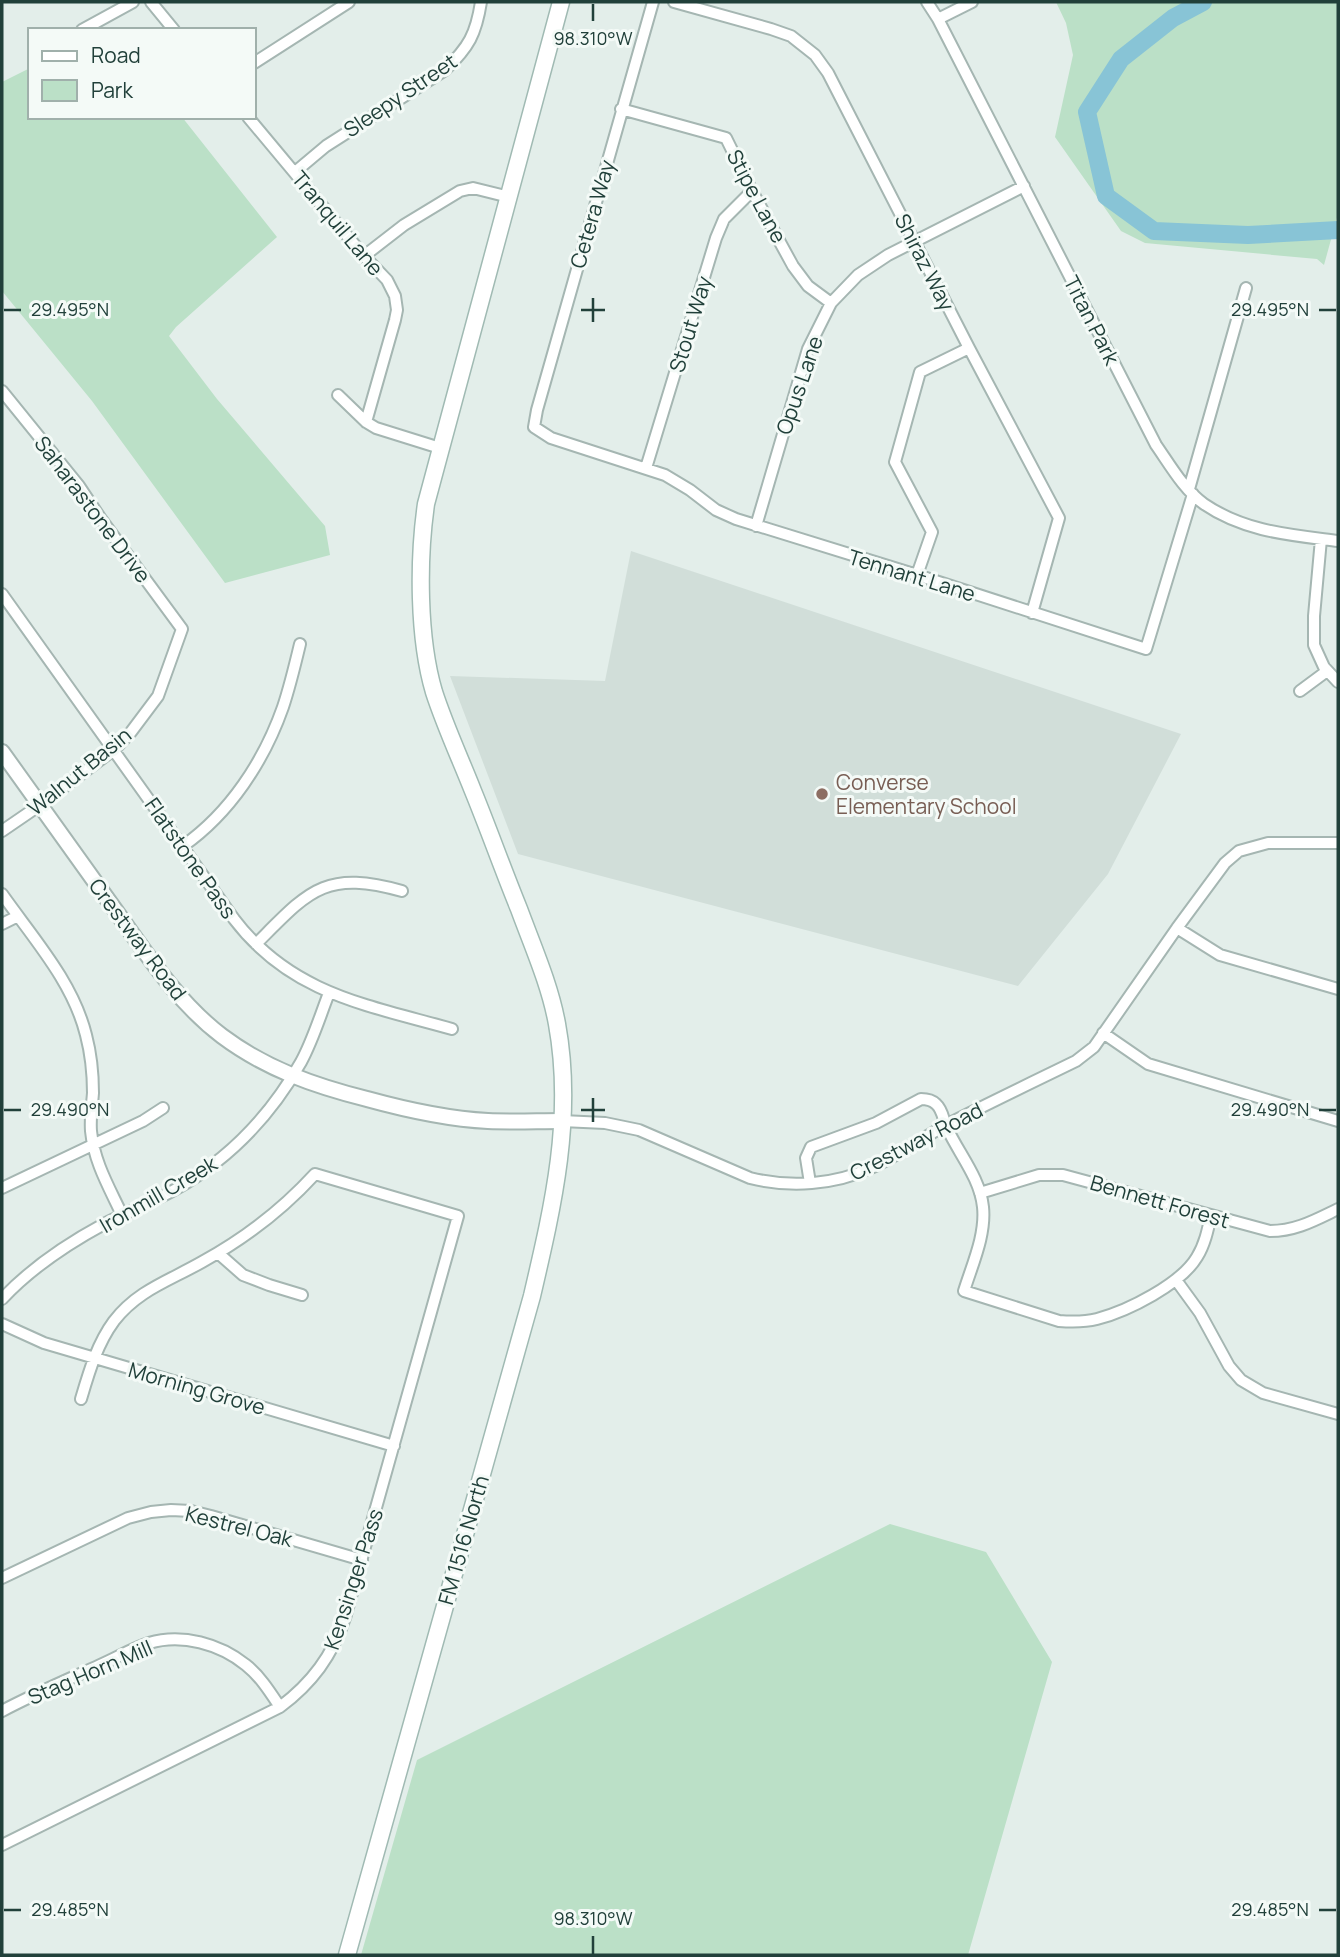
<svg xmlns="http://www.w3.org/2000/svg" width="1340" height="1957" viewBox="0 0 1340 1957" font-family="Manrope,sans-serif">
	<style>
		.built { fill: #d1ded9 }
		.green { fill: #bbe0c7 }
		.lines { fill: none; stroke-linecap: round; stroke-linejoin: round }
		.river { stroke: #88c4d6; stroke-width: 18 }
		.minor-casing { stroke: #a5b6b2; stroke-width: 14 }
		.tertiary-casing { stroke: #a5b6b2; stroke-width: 18 }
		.secondary-casing { stroke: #a0bab3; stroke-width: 19 }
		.minor { stroke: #fff; stroke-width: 10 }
		.tertiary { stroke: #fff; stroke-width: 14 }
		.secondary { stroke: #fff; stroke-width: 16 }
		.ticks { fill: none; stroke: #21403a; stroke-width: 2.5 }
		.education-dot { fill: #8d6e63; stroke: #f4faf7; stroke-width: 2.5 }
		.labels { text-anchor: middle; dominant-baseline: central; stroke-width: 6; stroke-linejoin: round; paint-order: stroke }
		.street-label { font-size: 21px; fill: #21403a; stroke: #f4faf7 }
		.education-label { font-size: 21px; fill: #785e54; stroke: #f4faf7; text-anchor: start }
		.ticks-label { font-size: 18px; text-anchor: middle; fill: #21403a; stroke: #f4faf7; stroke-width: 6; stroke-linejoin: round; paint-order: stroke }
	</style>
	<rect width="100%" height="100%" fill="#e3eeea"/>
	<!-- built -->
	<path class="built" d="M631 551 1181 734 1108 874 1018 986 518 854 450 676 605 681Z"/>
	<!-- green -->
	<path class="green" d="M1056 2H1338V214L1324 265 1317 259 1145 243 1121 231 1055 137 1073 55 1066 23Z
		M30 68V117H182L277 237 176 327 169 336 217 399 325 526 330 555 225 583 92 401 2 291V82Z
		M890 1524 986 1552 1052 1662 968 1955H361L417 1760Z"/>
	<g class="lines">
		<!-- river -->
		<path class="river" d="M1203 2 1173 18 1121 59 1087 112 1106 196 1154 231 1248 235 1338 230"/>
		<!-- minor casing -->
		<g class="minor-casing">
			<path id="minor" d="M151 2 174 30
				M653 2 537 410 534 427 551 438 665 475 690 490 716 510 736 519 917 575 1146 649 1193 494
				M674 2 771 29 791 36 815 55 828 73 969 348 1059 518 1032 613
				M927 2 938 19 1156 445C1170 465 1184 490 1204 504 1245 532 1291 535 1338 541
				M938 19 972 2
				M82 30 133 2
				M254 63 349 2
				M621 109 726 138 752 191 793 266 808 286 831 303
				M248 117 364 256 387 280 395 296 397 310 395 320 366 422
				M295 172 326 146 445 70C469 47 476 34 481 2
				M364 256 404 225 460 191 473 188 509 197
				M2 391 79 486 101 519 182 629 158 696 131 732 116 748 40 805 2 831
				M338 395 366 422 376 428 440 448
				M646 468 716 238 724 219 752 191
				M1189 489 1246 288
				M756 526 808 349 831 303 858 275 888 255 1024 186
				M1321 539 1314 616V645L1324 667 1338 682
				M917 575 932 532 895 462 920 372 969 348
				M2 594 234 919C291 994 367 1005 452 1029
				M1300 691 1327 671
				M183 846C230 813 264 761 283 707 290 686 295 665 300 644
				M2 894C33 938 73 982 86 1035 91 1054 93 1074 93 1093 92 1106 90 1118 91 1131 94 1162 109 1187 122 1215
				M2 924 18 916
				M1177 928 1220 955 1338 989
				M256 944C308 892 324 869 402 891
				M1103 1033 1148 1064 1338 1121
				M562 1121 605 1123 639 1130 750 1178C790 1188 834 1185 871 1168 897 1156 921 1139 946 1125 989 1103 1033 1082 1076 1061L1094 1047 1177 928 1225 863 1239 851 1268 843H1338
				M810 1183 806 1158 811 1147 876 1123 921 1099C927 1099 932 1100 936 1104 943 1110 943 1120 947 1128 959 1154 980 1178 983 1207 986 1235 972 1265 964 1291L1059 1321C1072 1322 1085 1322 1097 1319 1128 1311 1181 1284 1197 1257 1205 1244 1208 1229 1211 1215
				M2 1188 143 1121 163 1108
				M980 1193 1039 1175H1063L1270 1231C1296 1231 1315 1220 1338 1209
				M218 1253 243 1275 269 1285 302 1295
				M1176 1280 1200 1313 1229 1366 1241 1380 1263 1393 1338 1414
				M2 1299C31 1268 67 1244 104 1224 128 1212 153 1202 176 1189 229 1159 271 1115 301 1062 313 1040 320 1016 329 993
				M2 1324 44 1343 394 1446
				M2 1578 128 1518 151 1512 171 1510 191 1511 211 1516 362 1560
				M2 1711C34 1694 67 1680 100 1665 116 1658 133 1648 149 1643 182 1633 220 1644 246 1665 260 1676 270 1692 280 1707
				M2 1845 280 1707C312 1683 332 1656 345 1618L458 1216 315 1174C282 1210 244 1239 202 1262 169 1281 138 1290 114 1321 97 1344 89 1372 81 1399"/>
		</g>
		<!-- tertiary casing -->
		<g class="tertiary-casing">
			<path id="tertiary" d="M2 752C39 803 76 855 113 907 146 953 177 1002 222 1036 266 1069 315 1086 367 1099 407 1110 447 1119 488 1121 512 1122 537 1121 562 1121"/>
		</g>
		<!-- secondary casing -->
		<g class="secondary-casing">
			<path id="secondary" d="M347 1955 532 1296C553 1206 574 1117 557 1024 550 985 533 947 519 909 503 870 489 830 473 791 460 758 445 726 434 692 418 638 418 560 426 504L561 2"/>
		</g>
		<!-- minor -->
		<use href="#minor" class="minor"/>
		<!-- tertiary -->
		<use href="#tertiary" class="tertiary"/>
		<!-- secondary -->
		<use href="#secondary" class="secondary"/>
	</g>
	<!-- ticks -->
	<path class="ticks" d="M593 4V21M593 298V322M4 310H21M581 310H605M1319 310H1336M593 1098V1122M4 1110H21M581 1110H605M1319 1110H1336M4 1910H21M1319 1910H1336M593 1936V1954"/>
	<!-- markers -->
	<circle class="education-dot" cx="822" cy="794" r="7"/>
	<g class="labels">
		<!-- street labels -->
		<g class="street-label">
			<text transform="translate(400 95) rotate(-34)">Sleepy Street</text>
			<text transform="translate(757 196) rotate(62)">Stipe Lane</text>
			<text transform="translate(592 214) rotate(-74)">Cetera Way</text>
			<text transform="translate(338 223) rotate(50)">Tranquil Lane</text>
			<text transform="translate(925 262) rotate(63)">Shiraz Way</text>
			<text transform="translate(1092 320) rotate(63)">Titan Park</text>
			<text transform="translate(690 324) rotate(-73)">Stout Way</text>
			<text transform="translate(799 385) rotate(-71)">Opus Lane</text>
			<text transform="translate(93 509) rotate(53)">Saharastone Drive</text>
			<text transform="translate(912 575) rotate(17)">Tennant Lane</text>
			<text transform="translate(79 771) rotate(-39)">Walnut Basin</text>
			<text transform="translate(191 858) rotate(55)">Flatstone Pass</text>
			<text transform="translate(138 939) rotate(53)">Crestway Road</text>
			<text transform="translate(916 1141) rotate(-27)">Crestway Road</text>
			<text transform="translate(158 1194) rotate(-30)">Ironmill Creek</text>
			<text transform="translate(1160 1201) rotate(16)">Bennett Forest</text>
			<text transform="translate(197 1388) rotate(16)">Morning Grove</text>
			<text transform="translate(239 1526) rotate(14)">Kestrel Oak</text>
			<text transform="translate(463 1540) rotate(-74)">FM 1516 North</text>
			<text transform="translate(353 1579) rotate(-72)">Kensinger Pass</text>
			<text transform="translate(90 1672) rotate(-23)">Stag Horn Mill</text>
		</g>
		<!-- education labels -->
		<g class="education-label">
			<text x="836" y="782">Converse<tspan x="836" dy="24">Elementary School</tspan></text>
		</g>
	</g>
	<g class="ticks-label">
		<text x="593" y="45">98.310°W</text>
		<text x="70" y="316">29.495°N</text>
		<text x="1270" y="316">29.495°N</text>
		<text x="70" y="1116">29.490°N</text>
		<text x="1270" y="1116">29.490°N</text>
		<text x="70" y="1916">29.485°N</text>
		<text x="1270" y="1916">29.485°N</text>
		<text x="593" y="1925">98.310°W</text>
	</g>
	<!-- border -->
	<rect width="1340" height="1957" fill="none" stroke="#21403a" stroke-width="7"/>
	<!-- legend -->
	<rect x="28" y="28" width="228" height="91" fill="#f4faf7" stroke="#a0b0ab" stroke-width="2"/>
	<rect x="42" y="51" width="35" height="10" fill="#ffffff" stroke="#a0b0ab" stroke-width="2"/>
	<text x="91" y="63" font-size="21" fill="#21403a">Road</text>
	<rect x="42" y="80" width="35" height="21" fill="#bbe0c7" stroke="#a0b0ab" stroke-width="2"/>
	<text x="91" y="98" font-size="21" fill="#21403a">Park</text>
</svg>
